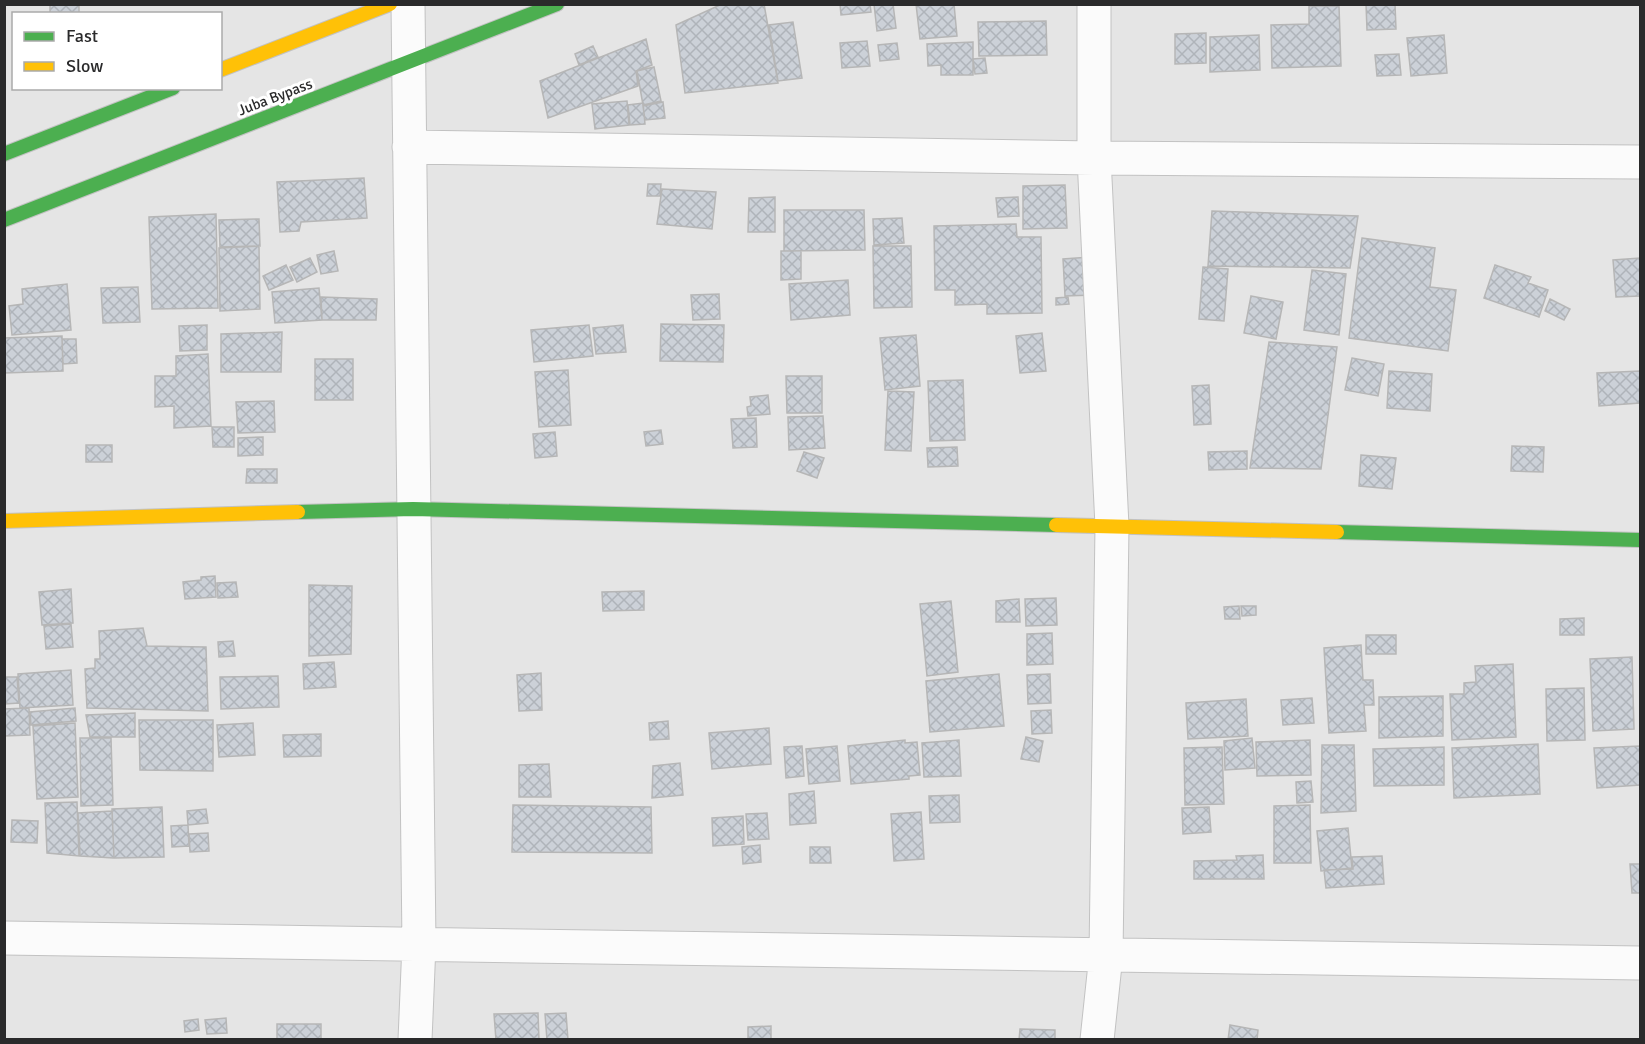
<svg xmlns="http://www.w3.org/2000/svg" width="1645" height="1044" viewBox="0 0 1645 1044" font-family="Signika,sans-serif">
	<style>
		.building { fill: url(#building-cross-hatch); stroke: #b6b6b6; stroke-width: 1.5 }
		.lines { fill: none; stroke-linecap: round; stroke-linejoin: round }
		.street-casing { stroke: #c2c2c2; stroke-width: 35 }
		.fast-casing { stroke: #c2c2c2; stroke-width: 16 }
		.slow-casing { stroke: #c2c2c2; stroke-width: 16 }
		.street { stroke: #fbfbfb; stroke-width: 33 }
		.fast { stroke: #4caf50; stroke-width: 14 }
		.slow { stroke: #ffc107; stroke-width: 14 }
		.labels { text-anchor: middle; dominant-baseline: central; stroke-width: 6; stroke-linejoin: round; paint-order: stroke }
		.street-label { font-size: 15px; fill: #2a2a2b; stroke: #fff }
	</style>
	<defs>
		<pattern id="building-cross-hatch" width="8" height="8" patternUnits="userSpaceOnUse" patternTransform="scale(1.5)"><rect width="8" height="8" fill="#ccd1d8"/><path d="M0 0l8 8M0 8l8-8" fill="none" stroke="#afb4ba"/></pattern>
	</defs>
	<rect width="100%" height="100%" fill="#e5e5e5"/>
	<!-- building -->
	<path class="building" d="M50 4H79V14H50Z
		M722 4H764L778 83 685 93 676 25Z
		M840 4H870L871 12 841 15Z
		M874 4H893L896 28 877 31Z
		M916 4H954L957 36 920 39Z
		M1366 4H1395L1396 29 1367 30Z
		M1309 6H1339L1341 66 1272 68 1271 25 1309 24Z
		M1046 21 1047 55 979 56 978 22Z
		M793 22 802 78 778 81 769 25Z
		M1206 33V63L1175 64V34Z
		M1259 35 1260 70 1210 72V37Z
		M1444 35 1447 73 1411 76 1407 38Z
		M646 39 652 65 636 71 638 86 548 118 540 81Z
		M867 41 870 66 842 68 840 43Z
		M973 42V75H941V65L928 66 927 44Z
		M897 43 899 59 880 61 878 45Z
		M593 46 598 57 579 65 575 54Z
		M1399 54 1401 75 1377 76 1375 55Z
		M985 58 987 73 975 74 973 59Z
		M654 67 661 101 643 105 637 71Z
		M627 101 629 125 595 129 592 104Z
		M663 102 665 118 645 120 643 106Z
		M643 103 645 124 630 125 628 105Z
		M364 178 367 218 301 222 299 231 280 232 277 182Z
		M648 184H661L660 196H647Z
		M1065 185 1067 228 1023 229V186Z
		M662 189 716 192 712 229 657 224Z
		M775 197V232H748L749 198Z
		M1018 197 1019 216 998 217 996 198Z
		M784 210H864L865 250 784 251Z
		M1212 211 1358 216 1350 268 1208 266Z
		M216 214 218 308 152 309 149 217Z
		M902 218 904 243 874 245 873 219Z
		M259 219 260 246 220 247 219 220Z
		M1016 224 1017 237H1041L1042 313 987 314V304L955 305V290H935L934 226Z
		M1362 238 1435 248 1430 287 1456 290 1448 351 1349 338Z
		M259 246 260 309 220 311 219 248Z
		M873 246H911L912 307 874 308Z
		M334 251 338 271 321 274 317 255Z
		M781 251H801V279L781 280Z
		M1090 257 1093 295 1065 296 1063 259Z
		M310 258 317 272 297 282 290 267Z
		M1640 258V296L1616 297 1613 260Z
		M286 265 293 280 269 290 263 276Z
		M1495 265 1531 277 1528 283 1548 290 1539 317 1484 298Z
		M1203 267 1228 269 1224 321 1199 319Z
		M1312 270 1346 274 1339 335 1304 330Z
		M848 280 850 315 791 320 789 284Z
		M67 284 71 330 12 335 9 306 23 304 22 289Z
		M138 287 140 322 103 323 101 288Z
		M319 288 322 320 275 323 272 292Z
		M719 294 720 319 693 320 691 295Z
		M1251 296 1283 302 1276 339 1244 333Z
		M321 297 377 299 376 320H322Z
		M1068 297 1069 304 1056 305V298Z
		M1550 299 1570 309 1564 320 1545 311Z
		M661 324 724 325 723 362 660 361Z
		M207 325V350L180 351 179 326Z
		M589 325 593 356 534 362 531 330Z
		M623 325 626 352 596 354 593 328Z
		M282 332 281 372H221V334Z
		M1042 333 1046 371 1020 373 1016 336Z
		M916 335 920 386 885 390 880 338Z
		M62 336 63 371 4 373V338Z
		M62 339H76L77 363 63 364Z
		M1269 342 1337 347 1321 469 1250 468Z
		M208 354 211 426 174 428V406L155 407V376H176V356Z
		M1352 358 1384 364 1378 396 1345 390Z
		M315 359H353V400H315Z
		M568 370 571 425 539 427 535 372Z
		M1389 371 1432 374 1430 411 1387 408Z
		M1640 371V403L1599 406 1597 373Z
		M786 376H822V413H787Z
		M963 380 965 440 930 441 928 381Z
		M1209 385 1211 424 1194 425 1192 386Z
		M888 391 914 392 911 451 885 450Z
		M768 395 770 414 748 416 747 407 751 406 750 397Z
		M274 401 275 432 238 433 236 402Z
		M823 416 825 448 789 450 788 417Z
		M756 418 757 447 733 448 731 419Z
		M212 427H234V447H213Z
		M661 430 663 444 646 446 644 432Z
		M555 432 557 456 535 458 533 434Z
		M263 437V455L238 456V438Z
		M86 445H112V462H86Z
		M1512 446 1544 447 1543 472 1511 471Z
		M957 447 958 466 928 467 927 448Z
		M1247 451V469L1209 470 1208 452Z
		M804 452 824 458 817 478 797 471Z
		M1361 455 1396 458 1392 489 1359 486Z
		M247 469H277V483H246Z
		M215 576 216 597 185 599 183 582 201 580V577Z
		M236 582 238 597 218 598 217 583Z
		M309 585 352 586 351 654 309 656Z
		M71 589 73 623 42 625 39 592Z
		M644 591V610L603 611 602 592Z
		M1056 598 1057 625 1026 626 1025 599Z
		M1019 599 1020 622H996V601Z
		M951 601 958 672 927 676 920 604Z
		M1239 606 1240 619H1225L1224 607Z
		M1241 606H1256V615L1242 616Z
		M1584 618V635H1560V619Z
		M71 624 73 647 46 649 44 626Z
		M143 628 147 646 206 647 208 711 87 708 85 669 95 668V659H100L99 631Z
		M1052 633 1053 664 1027 665V634Z
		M1366 635H1396V654H1366Z
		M233 641 235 656 219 657 218 642Z
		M1361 645 1363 680H1373L1374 705H1364L1366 731 1329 733 1324 648Z
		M1632 657 1634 729 1593 731 1590 659Z
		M334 662 336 687 304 689 303 664Z
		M1513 664 1516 737 1452 740 1450 694H1464V683L1476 682 1475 666Z
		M71 670 73 705 20 708 18 674Z
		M541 673 542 710 519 711 517 675Z
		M999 674 1004 726 930 732 926 681Z
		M1050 674 1051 703 1028 704 1027 675Z
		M278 676 279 707 221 709 220 677Z
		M4 677H17L19 703 4 704Z
		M1584 688 1585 740 1547 741 1546 689Z
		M1443 696V736L1379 738V697Z
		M1312 698 1314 723 1283 725 1281 700Z
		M1246 699 1248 736 1188 739 1186 703Z
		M29 708 30 735 4 736V709Z
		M75 708 76 721 31 725 30 712Z
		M1051 710 1052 733 1032 734 1031 711Z
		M135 713V737H90L86 715Z
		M139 720H213V771L140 770Z
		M668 721 669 739 650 740 649 723Z
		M75 723 78 797 37 799 33 726Z
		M253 723 255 755 219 757 217 725Z
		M769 728 771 764 712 769 709 733Z
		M321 734V756L284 757 283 735Z
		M1026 737 1043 741 1039 762 1021 759Z
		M80 738H111L113 805 81 806Z
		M1252 738 1255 768 1225 770 1224 741Z
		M905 740V743L917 742 920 775 909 776V779L851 784 848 746Z
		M959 740 961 776 924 777 922 743Z
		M1310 740 1311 775 1257 776 1256 742Z
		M1538 744 1540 794 1454 798 1452 748Z
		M1322 745H1354L1356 811 1321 813Z
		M802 746 804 776 786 778 784 747Z
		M837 746 840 781 809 784 806 749Z
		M1640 746V785L1597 788 1594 748Z
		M1222 747 1224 804 1185 805 1184 748Z
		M1444 747V785L1374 786 1373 749Z
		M680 763 683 795 652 798 653 766Z
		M549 764 551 797H519V765Z
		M1311 781 1313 802 1297 803 1296 782Z
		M814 791 816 823 790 825 789 794Z
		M959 795 960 822 930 823 929 796Z
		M77 802 79 856 47 853 45 803Z
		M513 805 651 807 652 853 512 852Z
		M1310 805 1311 863H1274V806Z
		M162 807 164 857 114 858 112 809Z
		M1209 807 1211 832 1183 834 1182 808Z
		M206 809 208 823 188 825 187 811Z
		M112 811 114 858 80 856 78 813Z
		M921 812 924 859 894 861 891 814Z
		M767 813 769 839 748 840 746 814Z
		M743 816 744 844 713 846 712 818Z
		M12 820 38 821 37 843 11 842Z
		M188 825 189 846 172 847 171 826Z
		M1348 828 1352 868 1321 871 1317 831Z
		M208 833 209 851 190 852 189 834Z
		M760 845 761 862 743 864 742 847Z
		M810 847H830L831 863H810Z
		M1263 855 1264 879H1194V861L1237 860 1236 856Z
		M1382 856 1384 884 1326 888 1324 870 1353 869 1352 857Z
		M1630 864H1640V893H1632Z
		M538 1013 539 1040H496L494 1014Z
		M566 1013 568 1040H547L545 1014Z
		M226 1018 227 1033 207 1034 205 1020Z
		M198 1019 199 1030 185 1032 184 1021Z
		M277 1024H321V1040H277Z
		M1230 1025 1258 1030 1257 1040H1228Z
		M771 1026V1040H748V1027Z
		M1020 1029 1055 1030V1040H1019Z"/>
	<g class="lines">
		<!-- street casing -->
		<g class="street-casing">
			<path id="street" d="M408 4 419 944 415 1040
				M1094 4V158L1112 526 1106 955 1097 1040
				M409 147 1094 158 1640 162
				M4 938 1640 963"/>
		</g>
		<!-- fast casing -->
		<g class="fast-casing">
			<path id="fast" d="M4 154 173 88
				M4 220 557 4
				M298 512 413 509 1056 525
				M1337 532 1640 540"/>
		</g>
		<!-- slow casing -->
		<g class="slow-casing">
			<path id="slow" d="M220 70 390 4
				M4 521 298 512
				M1056 525 1337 532"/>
		</g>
		<!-- street -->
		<use href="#street" class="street"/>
		<!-- fast -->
		<use href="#fast" class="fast"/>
		<!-- slow -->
		<use href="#slow" class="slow"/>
	</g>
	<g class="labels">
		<!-- street labels -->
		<g class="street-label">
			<text transform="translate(275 97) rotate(-21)">Juba Bypass</text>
		</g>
	</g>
	<!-- border -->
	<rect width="1645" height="1044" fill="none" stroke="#2a2a2b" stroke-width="12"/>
	<!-- legend -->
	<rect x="12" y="12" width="210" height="78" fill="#ffffff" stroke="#aaaaaa" stroke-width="1.5"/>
	<rect x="24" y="32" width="30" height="9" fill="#4caf50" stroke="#aaaaaa" stroke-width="1.5"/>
	<text x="66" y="42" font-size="18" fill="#2a2a2b">Fast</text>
	<rect x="24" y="62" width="30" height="9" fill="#ffc107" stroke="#aaaaaa" stroke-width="1.5"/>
	<text x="66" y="72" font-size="18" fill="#2a2a2b">Slow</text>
</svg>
